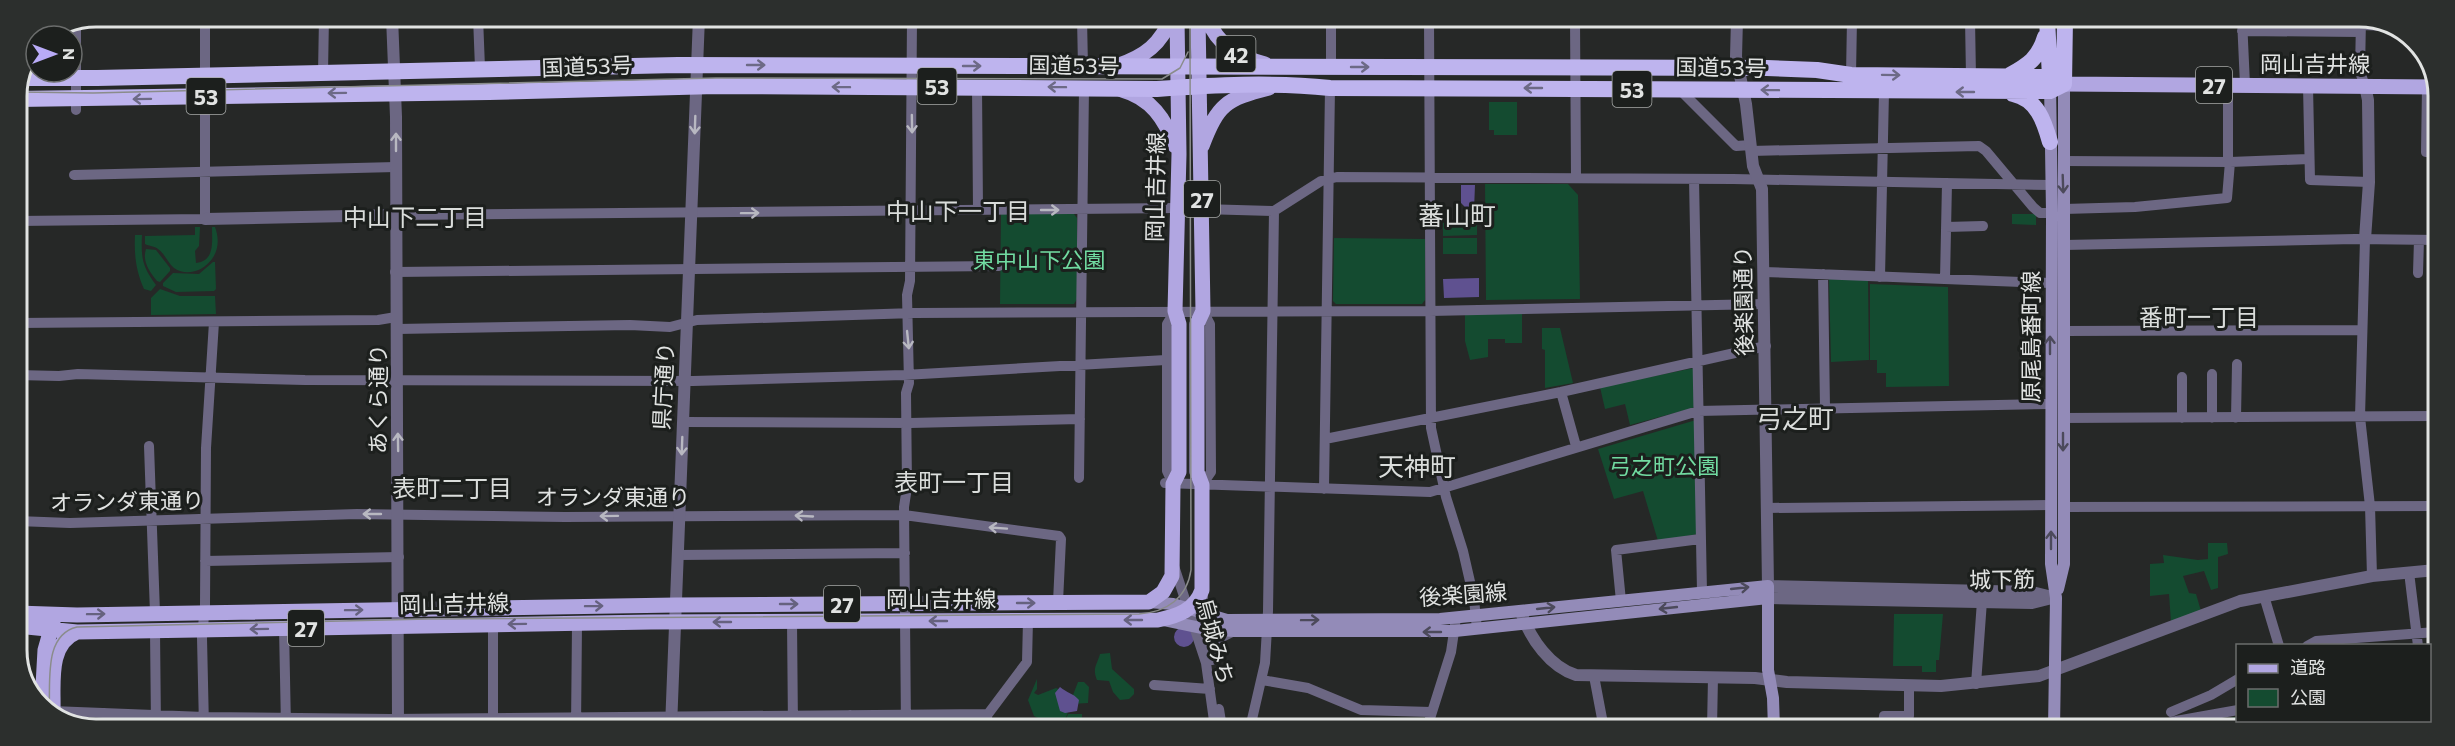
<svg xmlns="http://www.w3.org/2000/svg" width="2455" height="746" viewBox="0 0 2455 746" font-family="Commissioner,'Noto Sans JP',sans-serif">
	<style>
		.green { fill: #144b30 }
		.water { fill: #5f5190 }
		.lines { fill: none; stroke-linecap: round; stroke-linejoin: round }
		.minor { stroke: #6c6783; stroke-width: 10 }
		.tertiary { stroke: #6c6783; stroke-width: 12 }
		.secondary { stroke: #938bb8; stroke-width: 12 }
		.primary { stroke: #b1a6e1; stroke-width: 15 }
		.trunk { stroke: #beb4ee; stroke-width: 16 }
		.tram { stroke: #8a8c8b; stroke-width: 1.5 }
		.oneway { stroke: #6d6a86 }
		.oneway2 { stroke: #b8b8c1 }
		.oneway3 { stroke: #4c4a5b }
		.oneway4 { stroke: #66627f }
		.labels { text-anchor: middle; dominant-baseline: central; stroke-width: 6; stroke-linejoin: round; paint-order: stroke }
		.shield { fill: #1c1f1d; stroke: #a6a8a7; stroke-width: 1.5 }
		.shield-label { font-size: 21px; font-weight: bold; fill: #e1e3e2 }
		.street-label { font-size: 22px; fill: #e1e3e2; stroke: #1c1f1d }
		.park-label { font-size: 22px; fill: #71dba1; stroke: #1c1f1d }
		.neighbourhood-label { font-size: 24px; fill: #dadddb; stroke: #1c1f1d }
		.quarter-label { font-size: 26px; fill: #dadddb; stroke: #1c1f1d }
		.rim { fill: none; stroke: #e1e3e2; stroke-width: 3 }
	</style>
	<rect width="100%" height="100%" fill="#262827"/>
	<!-- green -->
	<path class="green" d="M1489 102H1517V135H1494V130H1489Z
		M1485 184H1568L1578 195 1580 299 1486 300Z
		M1001 214H1074L1077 218V299L1074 304H1000Z
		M2012 214H2036V225L2012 224Z
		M1443 220H1477V235L1443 236Z
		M195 227H200L199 246 195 251 196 263C215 261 212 242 212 227H215C219 238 219 249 212 259 203 271 187 277 174 268 168 263 165 254 158 249 155 246 149 246 145 244V236L195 235Z
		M135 235H142C141 258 142 266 156 285L151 291 144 289C136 271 134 255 135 235Z
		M1334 238 1425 239V300L1422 304H1336L1333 301Z
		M1477 238V254H1443V238Z
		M146 249 156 250 170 268V271L160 282 157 281C149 271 142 261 146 249Z
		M213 262H215L216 289 214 291 176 292 163 286V283L173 273 199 274Z
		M1829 279 1868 280 1869 360 1831 362Z
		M1870 284 1948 287 1949 386 1886 387V373H1877V360H1870Z
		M160 289 180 296H215L216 314 151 315V298Z
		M1465 313H1522V343H1505V339H1488V357L1470 360 1465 341Z
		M1542 328H1560L1573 383 1545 388V350L1542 349Z
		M1694 368 1695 405 1693 408 1630 425 1625 404 1605 409 1600 387Z
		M1696 420 1698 534 1658 541 1643 491 1614 499 1598 449Z
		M2208 543H2227L2228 554 2218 557V588L2211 590 2204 571 2183 576 2189 593 2196 594 2201 611 2171 622 2169 594 2150 596V564L2164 563 2163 555 2198 560 2208 559Z
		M1894 614H1943L1939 660H1936V672H1922V666H1893Z
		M1110 653 1112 669 1134 689V694L1129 699 1120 700 1113 692 1109 681 1097 680C1092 668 1097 665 1100 654Z
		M1037 679V689L1034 693 1038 695 1056 688 1073 695 1078 682H1084L1089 687 1088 703 1071 704 1065 720 1040 719 1034 716 1028 700Z
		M1068 714H1082V728H1001L1003 722 1065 721Z
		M2236 717 2238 729H2168Z
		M2239 721V720L2300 721 2299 724 2267 729H2239Z"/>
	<!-- water -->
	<path class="water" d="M1461 185H1475L1474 210 1467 209 1461 203Z
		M1479 278V297L1444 298 1443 279Z
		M1174 637a10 10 0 1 1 20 0a10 10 0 1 1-20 0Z
		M1060 687C1067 693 1073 693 1079 700L1077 711 1065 713 1060 711 1055 693Z"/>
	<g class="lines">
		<!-- minor -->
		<path class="minor" d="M478 17 480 68
			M1082 18 1083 67
			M1331 18V67
			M1429 18 1431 428 1446 497 1463 551 1474 599 1477 629
			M1575 18 1576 178
			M1902 19 1970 21
			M1970 19 1971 77
			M2242 19 2245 85
			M2361 19 2360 72 2365 86
			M2361 25 2390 26
			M2242 31 2360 32
			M323 73 324 17
			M1851 75 1852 19
			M2228 85V162
			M977 86 978 210
			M2308 86 2310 180 2369 182
			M2427 87 2426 152 2438 153
			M1679 89 1736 146 1751 145
			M76 110V25
			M1751 151 1979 146 1986 151 2033 207 2040 213H2052
			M2063 161 2230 162 2309 159
			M74 175 396 167
			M1694 179 1702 592
			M1202 209 1274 211 1321 181 1337 177 1733 179 2051 185
			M2064 209 2135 207 2227 198 2230 162
			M396 215 1178 208
			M17 221 205 219V17
			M1946 227 1983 226
			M2365 239 2360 417 2370 506 2372 576
			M2064 245 2355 239 2438 240
			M395 272 999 266
			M1764 272 2050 283
			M2418 273 2419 240
			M1823 274 1825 408
			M1880 277 1884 92
			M1945 279 1947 183
			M17 323 378 320 396 317
			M397 329 630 325 670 327 697 320 914 313 1430 311 1764 304
			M2063 331 2361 330
			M2212 374V418
			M17 375 59 376 78 374 305 380 693 381 904 375 1166 360
			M2182 377V418
			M1561 392 1576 446
			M2063 418 2437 416
			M2236 418 2237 364
			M683 422 910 423 1080 419
			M1325 439 1561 392 1766 346
			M149 446 155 613
			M1079 478 1084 88
			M1165 483 1430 492 1698 411 2050 404
			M1173 484 1167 471V324L1175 311
			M1202 485 1211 472 1210 324 1203 311
			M1324 489 1330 88
			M2063 507 2436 506
			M1767 508 2050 505
			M17 521 70 523 357 514 565 517 904 515 1059 536 1061 539 1058 602
			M678 555 905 553
			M205 561 399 557
			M1174 566 1206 663 1215 728
			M2409 572 2418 646
			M1203 590V613L1212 660
			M2264 596 2279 646
			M1621 601 1616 550 1700 539
			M792 622 793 728
			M284 628 286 727
			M155 631 156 727
			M2307 646 2316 641 2436 632
			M1212 655 1218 639 1234 631
			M1594 676 1604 729
			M1262 680 1308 688 1361 710 1431 712
			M1976 684 1982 601
			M1154 685 1210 689
			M1219 709 1222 728
			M52 711 204 717 390 719 988 714
			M2171 712 2211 695 2238 679
			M104 713 105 727
			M850 715V728
			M1604 726 1713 723 1883 726 1884 716H1909V686
			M204 727 202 638 205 605 206 448 214 322
			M493 727V625
			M576 727 577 624
			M906 728 904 507 907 487 906 393 909 383 907 295 910 281 912 18
			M983 728 988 714 1027 662 1028 620
			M1250 728 1265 663 1268 611 1274 211
			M1427 728 1451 652 1456 618
			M1712 728 1713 677
			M2148 729 2176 721 2238 710"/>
		<!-- tertiary -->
		<path class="tertiary" d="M392 17 396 117 398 727
			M1737 19 1736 57 1746 104 1753 166 1762 189 1768 586 2032 592 2056 598
			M205 219 396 215
			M2365 239 2369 182 2368 100 2365 86
			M1768 598 2032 603 2052 598
			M1522 615C1531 639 1550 667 1576 675L1755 678 1787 682 1941 686 2039 676 2240 601 2372 576 2436 570
			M671 727 699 17"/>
		<!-- secondary -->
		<path class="secondary" d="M2050 83 2052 213 2051 564 2056 598 2054 729
			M2058 589 2064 564V84
			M1149 602 1173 604 1227 620 1440 619 1768 586V670L1773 698 1774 729
			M1163 620 1206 629 1234 631H1455L1768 598"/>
		<!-- primary -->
		<path class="primary" d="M1207 18C1218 46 1238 57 1265 64
			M1119 65C1145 56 1161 44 1171 18
			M2055 79 2064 84 2437 87
			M1122 90C1151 98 1165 119 1175 146
			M1202 146C1218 104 1226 99 1269 88
			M17 613 77 615 676 605 1149 602 1163 592 1172 576 1173 484 1179 472V324L1175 311 1179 154 1177 18
			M17 626 77 632 651 622 1158 620C1178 616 1195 610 1202 590V485L1197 472V324L1203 311 1198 18
			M42 704 45 650 53 622
			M53 712C54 685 47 644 77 632"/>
		<!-- trunk -->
		<path class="trunk" d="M2010 75C2028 65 2039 58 2045 37
			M24 78H97L678 65 1767 68 1817 70 1851 75 2050 77 2047 19
			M2013 94C2037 99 2044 121 2050 142
			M17 99 489 92 716 86 1157 89C1214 85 1272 82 1330 88L2050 91 2064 84 2065 19"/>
		<!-- tram -->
		<path class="tram" d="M18 92 93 93 716 78 1162 79 1180 68 1188 52
			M49 709C51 683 43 635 77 627L428 619 1139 614C1167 612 1187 598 1191 570L1190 18"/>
	</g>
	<!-- one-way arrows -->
	<defs><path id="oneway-shaft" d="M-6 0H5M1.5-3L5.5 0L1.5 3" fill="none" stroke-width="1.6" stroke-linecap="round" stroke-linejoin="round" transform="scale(1.5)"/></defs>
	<g class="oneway">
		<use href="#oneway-shaft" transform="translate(756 65)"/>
		<use href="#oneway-shaft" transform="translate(972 66)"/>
		<use href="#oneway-shaft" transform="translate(1360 67)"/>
		<use href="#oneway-shaft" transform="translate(1891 75) rotate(1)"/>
		<use href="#oneway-shaft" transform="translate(841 87) rotate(-179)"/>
		<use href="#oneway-shaft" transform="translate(1057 87) rotate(-179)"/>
		<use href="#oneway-shaft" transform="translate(1533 88) rotate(-180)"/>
		<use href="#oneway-shaft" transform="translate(1770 90) rotate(-179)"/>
		<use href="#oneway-shaft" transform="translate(1965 92) rotate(-180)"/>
		<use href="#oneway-shaft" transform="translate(337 93) rotate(179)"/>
		<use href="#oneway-shaft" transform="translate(142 99) rotate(179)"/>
	</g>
	<g class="oneway2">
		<use href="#oneway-shaft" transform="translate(912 124) rotate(89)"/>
		<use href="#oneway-shaft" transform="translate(695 125) rotate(92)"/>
		<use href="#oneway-shaft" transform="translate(396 142) rotate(-90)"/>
		<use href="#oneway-shaft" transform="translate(1050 210)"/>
		<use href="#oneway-shaft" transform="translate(750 213) rotate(-1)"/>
		<use href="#oneway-shaft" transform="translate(908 340) rotate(84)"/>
		<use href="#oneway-shaft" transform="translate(398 442) rotate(-91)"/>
		<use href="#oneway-shaft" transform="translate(682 446) rotate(92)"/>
		<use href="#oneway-shaft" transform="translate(372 514) rotate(180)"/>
		<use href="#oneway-shaft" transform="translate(609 516) rotate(179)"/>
		<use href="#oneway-shaft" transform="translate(804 516) rotate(-177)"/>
		<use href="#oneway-shaft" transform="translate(998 528) rotate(-176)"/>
	</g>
	<g class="oneway3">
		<use href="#oneway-shaft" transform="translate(2063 184) rotate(88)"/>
		<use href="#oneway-shaft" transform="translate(2050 345) rotate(-90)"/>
		<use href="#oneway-shaft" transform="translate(2063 442) rotate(90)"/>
		<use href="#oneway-shaft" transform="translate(2051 540) rotate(-90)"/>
		<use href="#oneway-shaft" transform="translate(1740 588) rotate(-6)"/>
		<use href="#oneway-shaft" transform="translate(1546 608) rotate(-6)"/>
		<use href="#oneway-shaft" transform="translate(1668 608) rotate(174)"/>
		<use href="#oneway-shaft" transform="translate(1310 620) rotate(-1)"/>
		<use href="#oneway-shaft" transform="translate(1432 632) rotate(180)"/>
	</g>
	<g class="oneway4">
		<use href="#oneway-shaft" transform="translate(1026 603)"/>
		<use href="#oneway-shaft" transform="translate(789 604)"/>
		<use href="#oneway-shaft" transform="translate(594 606) rotate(-1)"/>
		<use href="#oneway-shaft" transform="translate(354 610) rotate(-1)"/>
		<use href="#oneway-shaft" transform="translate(96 614) rotate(-1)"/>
		<use href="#oneway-shaft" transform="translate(1133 620) rotate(180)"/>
		<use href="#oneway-shaft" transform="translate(938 621) rotate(180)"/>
		<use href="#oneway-shaft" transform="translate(722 622) rotate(180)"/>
		<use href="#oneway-shaft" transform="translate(517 624) rotate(179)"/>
		<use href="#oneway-shaft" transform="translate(259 629) rotate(179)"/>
	</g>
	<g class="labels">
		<!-- shield labels -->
		<g class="shield">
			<rect x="1216.5" y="36" width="39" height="36" rx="4.5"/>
			<rect x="2196" y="67" width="36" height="36" rx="4.5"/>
			<rect x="917.5" y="68" width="39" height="36" rx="4.5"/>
			<rect x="1612.5" y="71" width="39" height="36" rx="4.5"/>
			<rect x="186.5" y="78" width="39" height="36" rx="4.5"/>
			<rect x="1184" y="181" width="36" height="36" rx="4.5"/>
			<rect x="824" y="586" width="36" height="36" rx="4.5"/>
			<rect x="288" y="610" width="36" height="36" rx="4.5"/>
		</g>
		<g class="shield-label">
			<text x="1236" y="54">42</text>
			<text x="2214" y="85">27</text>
			<text x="937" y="86">53</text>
			<text x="1632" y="89">53</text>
			<text x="206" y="96">53</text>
			<text x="1202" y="199">27</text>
			<text x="842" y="604">27</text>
			<text x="306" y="628">27</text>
		</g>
		<!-- street labels -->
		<g class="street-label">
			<text x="2315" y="63">岡山吉井線</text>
			<text transform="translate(1074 65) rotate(1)">国道53号</text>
			<text transform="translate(587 66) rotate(-2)">国道53号</text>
			<text transform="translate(1721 67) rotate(1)">国道53号</text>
			<text transform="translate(1155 187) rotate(-89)">岡山吉井線</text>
			<text transform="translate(1743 301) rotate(-91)">後楽園通り</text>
			<text transform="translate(2030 337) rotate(-90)">原尾島番町線</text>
			<text transform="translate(663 386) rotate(-87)">県庁通り</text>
			<text transform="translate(377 399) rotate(-90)">あくら通り</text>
			<text x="613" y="496">オランダ東通り</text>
			<text transform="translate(127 501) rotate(-1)">オランダ東通り</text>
			<text transform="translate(2002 579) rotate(-1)">城下筋</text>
			<text transform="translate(1463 594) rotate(-4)">後楽園線</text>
			<text x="941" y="598">岡山吉井線</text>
			<text transform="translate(454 603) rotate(-1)">岡山吉井線</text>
			<text transform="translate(1216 641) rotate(75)">烏城みち</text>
		</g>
		<!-- park labels -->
		<g class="park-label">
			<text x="1039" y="259">東中山下公園</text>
			<text x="1664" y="465">弓之町公園</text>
		</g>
		<!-- neighbourhood labels -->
		<g class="neighbourhood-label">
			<text x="958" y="210">中山下一丁目</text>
			<text x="415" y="216">中山下二丁目</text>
			<text x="2199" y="316">番町一丁目</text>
			<text x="954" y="481">表町一丁目</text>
			<text x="452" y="487">表町二丁目</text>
		</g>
		<!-- quarter labels -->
		<g class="quarter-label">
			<text x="1457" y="214">蕃山町</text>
			<text x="1795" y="417">弓之町</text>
			<text x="1417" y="465">天神町</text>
		</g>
	</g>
	<!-- crop -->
	<path d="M0 0H2455V746H0ZM96 27H2359A69 69 0 0 1 2428 96V650A69 69 0 0 1 2359 719H96A69 69 0 0 1 27 650V96A69 69 0 0 1 96 27Z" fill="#2c2f2d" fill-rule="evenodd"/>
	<path class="rim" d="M96 27H2359A69 69 0 0 1 2428 96V650A69 69 0 0 1 2359 719H96A69 69 0 0 1 27 650V96A69 69 0 0 1 96 27Z"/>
	<!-- legend -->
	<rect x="2236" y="644" width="195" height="78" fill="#1c1f1d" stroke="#6b6d6c" stroke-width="1.5"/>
	<rect x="2248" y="664" width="30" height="9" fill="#b1a6e1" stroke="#6b6d6c" stroke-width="1.5"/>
	<text x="2290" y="674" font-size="18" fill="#e1e3e2">道路</text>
	<rect x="2248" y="689" width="30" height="18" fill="#144b30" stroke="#6b6d6c" stroke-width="1.5"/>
	<text x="2290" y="704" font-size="18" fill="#e1e3e2">公園</text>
	<!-- north arrow -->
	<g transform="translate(54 54) rotate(90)"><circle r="28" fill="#1c1f1d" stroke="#6b6d6c" stroke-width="1.5"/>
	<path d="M0-4.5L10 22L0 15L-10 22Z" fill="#b9abf7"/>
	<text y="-9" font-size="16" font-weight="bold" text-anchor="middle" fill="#e1e3e2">N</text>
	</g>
</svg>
